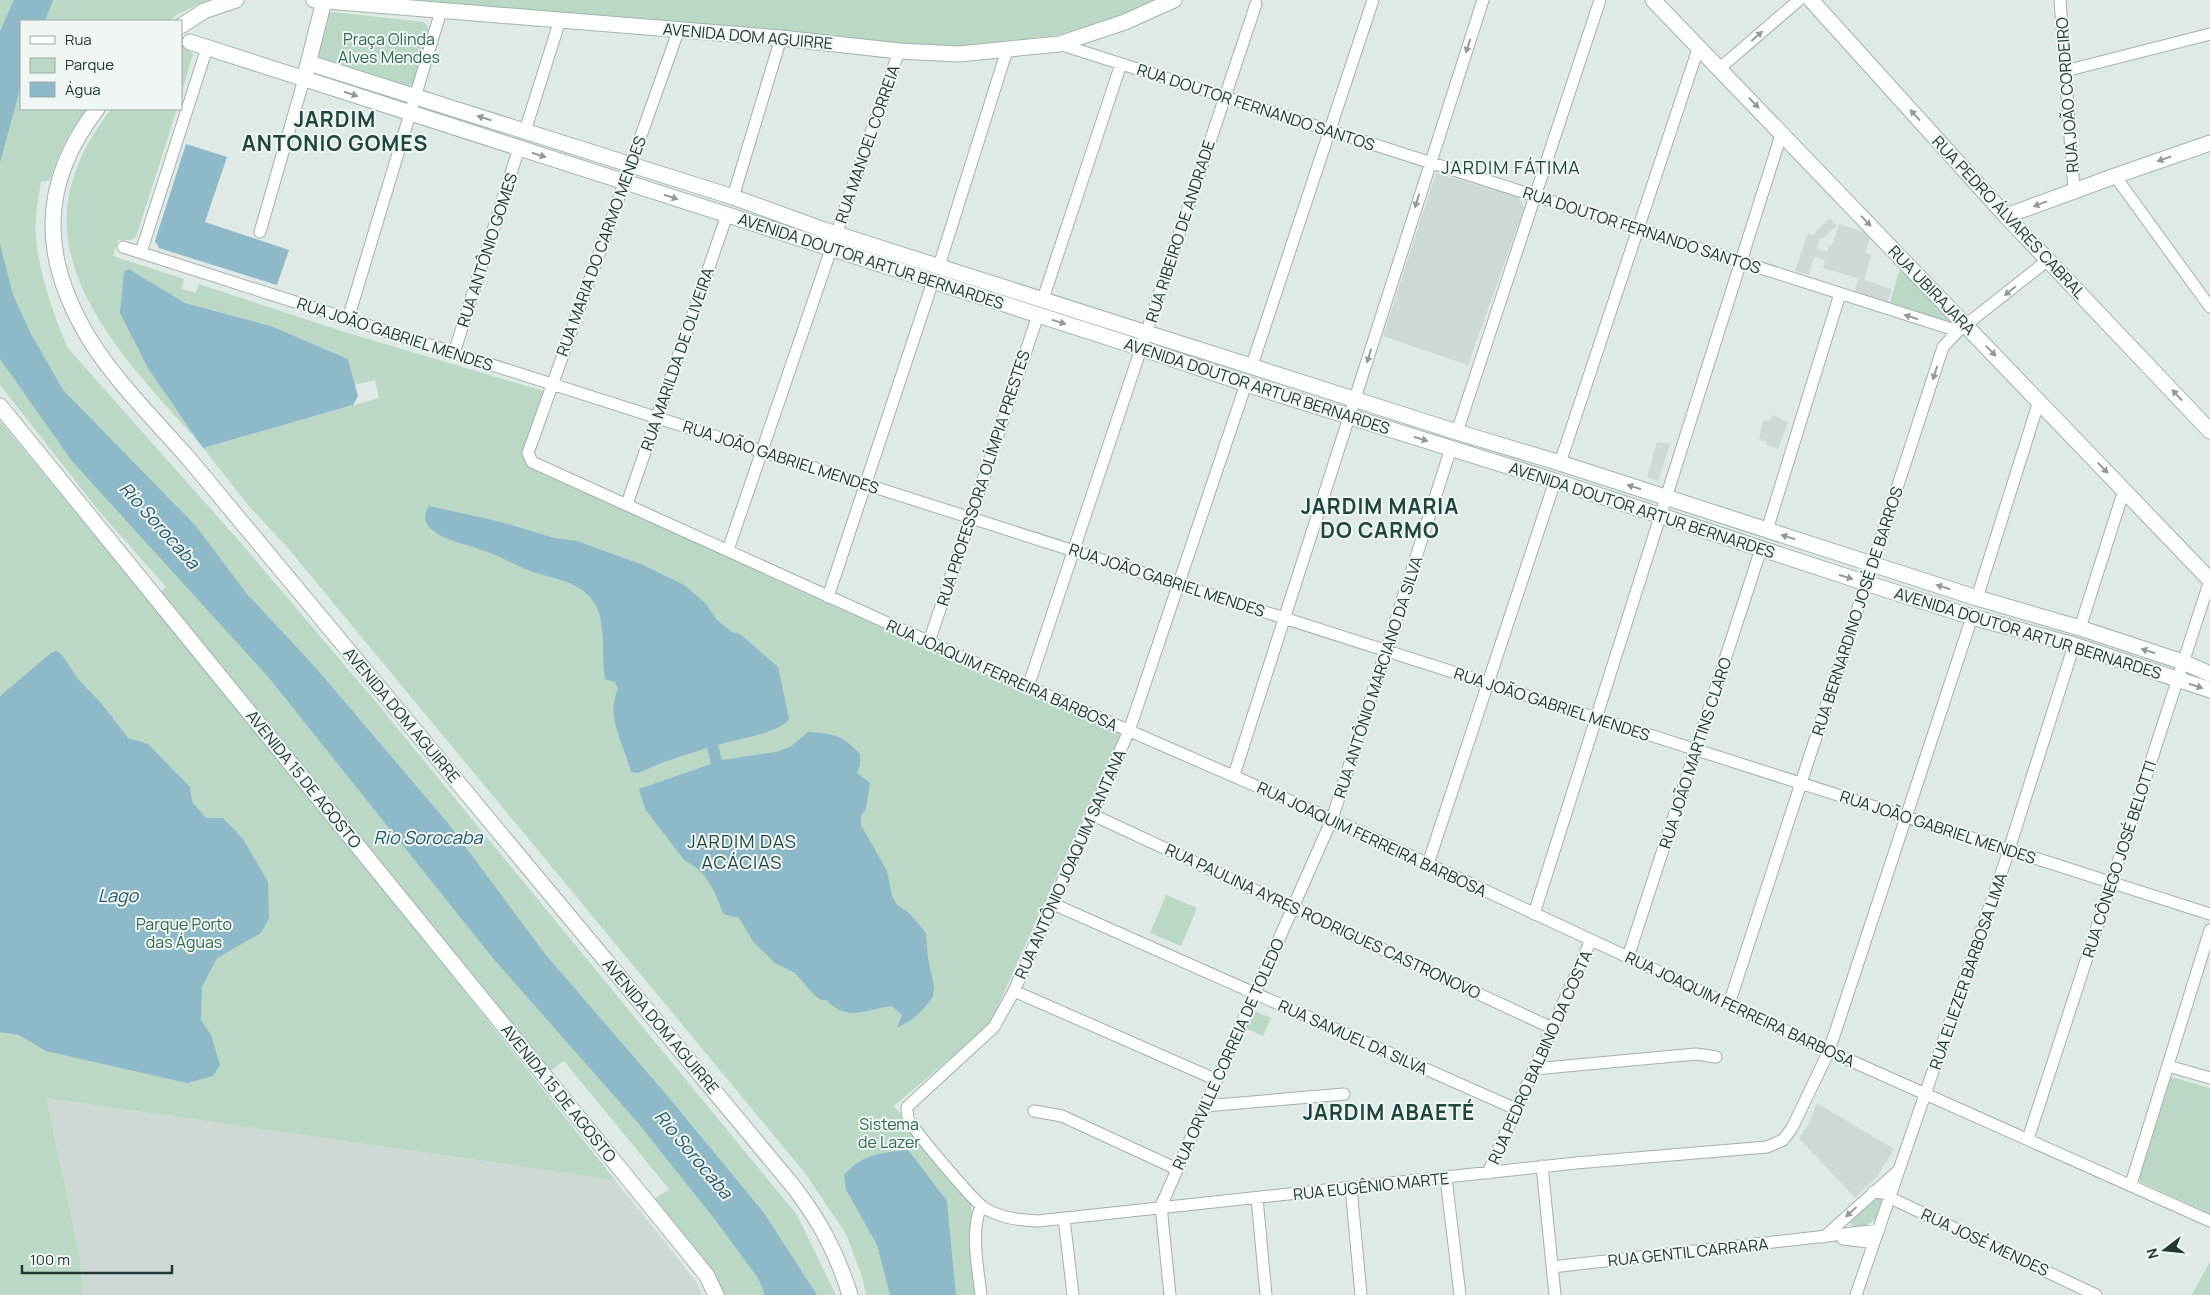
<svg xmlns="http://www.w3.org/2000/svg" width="2210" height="1295" viewBox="0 0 2210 1295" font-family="Manrope,sans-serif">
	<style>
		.built { fill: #ced8d5 }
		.green { fill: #bad8c5 }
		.water { fill: #8db9c8 }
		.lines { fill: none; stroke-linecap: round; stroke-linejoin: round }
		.street-casing { stroke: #a3b0ad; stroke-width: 13 }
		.secondary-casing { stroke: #a0b3ae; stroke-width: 17 }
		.street { stroke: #fff; stroke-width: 11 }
		.secondary { stroke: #fff; stroke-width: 15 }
		.oneway { fill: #909b99 }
		.labels { text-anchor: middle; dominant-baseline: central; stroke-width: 4; stroke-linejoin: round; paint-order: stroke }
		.street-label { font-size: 16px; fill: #223733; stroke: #eff6f3 }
		.park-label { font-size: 16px; fill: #31694d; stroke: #eff6f3 }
		.neighbourhood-label { font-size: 18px; letter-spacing: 1px; fill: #214641; stroke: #eff6f3 }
		.water-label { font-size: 18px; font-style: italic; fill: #24586b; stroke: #eff6f3 }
		.district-label { font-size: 21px; font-weight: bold; letter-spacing: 1px; fill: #214641; stroke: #eff6f3 }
	</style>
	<rect width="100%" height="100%" fill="#dfe9e6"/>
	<!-- built -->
	<path class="built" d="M1436 173 1517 197 1522 202 1524 208 1468 365 1383 336Z
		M1829 218 1837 225 1824 238H1820L1817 249 1827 252 1829 245H1832L1839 224 1871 234 1865 253 1871 255 1864 280 1892 289 1887 303 1854 294 1858 278 1823 268 1825 260 1814 257 1809 275 1795 271 1808 233 1813 235Z
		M1772 415 1788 422 1778 449 1766 445 1767 442 1759 439 1763 420 1770 421Z
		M1657 442 1670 444 1658 481 1647 477Z
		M45 1098 615 1180 696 1281 702 1295H83L80 1258Z
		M1817 1103 1894 1149 1877 1177 1855 1198 1799 1138 1809 1123Z"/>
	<!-- green -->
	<path class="green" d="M0 0H208L178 14 169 21H21V109H88C69 129 58 154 50 180L41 182C38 201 34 220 36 239 40 277 53 312 67 347L240 542 370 695 797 1215 836 1295H722L654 1199 669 1189 564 1061 549 1072 158 594 166 587 99 511 0 385Z
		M405 0H1154L1129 12 1058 35 960 47 854 40 742 27Z
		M332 12 424 22 428 27V31L413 84 407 86 321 60 316 55 324 13Z
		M181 43 193 54 181 95Z
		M111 109H177L136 237 132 240H118L113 256 184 279 182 289 196 293 199 284 338 330 543 391 524 448 526 464 1121 734 991 1021 967 1044 894 1106 971 1201 975 1295H956L947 1201 846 1190 877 1245 890 1295H866L862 1276 846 1234 805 1173 287 547 249 506 203 448 379 398 375 380 355 385 348 359 271 326 185 303 129 269 133 340 147 367 203 447C142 377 40 282 73 179 81 153 95 130 111 109Z
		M1902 263 1953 323 1952 325 1889 305Z
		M0 421 287 769 615 1180 46 1098 80 1258 83 1295H0Z
		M1166 895 1197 908 1181 946 1150 933Z
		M1252 1010 1271 1018 1263 1036 1243 1027Z
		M2168 1076 2210 1088V1214L2136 1180Z
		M1880 1196C1888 1211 1867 1234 1851 1225L1850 1220 1873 1197Z
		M2210 1261V1295H2192Z"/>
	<!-- water -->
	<path class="water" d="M14 0H53L45 21H21V85L0 163V31Z
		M186 144 227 157 205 222 289 250 277 285 159 248 155 241Z
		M0 244 13 295 31 334 63 390 195 525 246 593 315 667 447 822 545 954 665 1093 764 1213 817 1295H765L758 1278 713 1217 638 1123 492 957 270 679 72 461 0 359Z
		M129 269 185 303 271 326 348 359 358 396 353 405 203 448 147 367 120 313 124 272Z
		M429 506 501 522 554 538 577 541 643 565 684 585 705 603 717 620 732 632 740 634 778 667 789 719C778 734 736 739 718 745L722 760 776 752 790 747 808 732C833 734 842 734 860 754V765L857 773 870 783 866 808 861 816V825L887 871 892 896 897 905 909 913 926 933 928 958 934 986 933 997 924 1008 914 1018 897 1028 902 1015 892 1006C865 1009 849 1023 826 1000H821L814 995 795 973 775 963 766 954 754 943 739 918 723 914C717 894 705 869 685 861L645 809 639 789 711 764 707 748 661 763 638 773 631 772C624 744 605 717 618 689L615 682 605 679C601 656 607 619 593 601 576 578 549 579 525 569 509 562 494 553 476 548 462 543 443 540 431 529 423 522 424 513 429 506Z
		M57 651 62 655 78 679 101 703 128 738 148 744 190 787 192 802 206 818H223L243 839 268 882 269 918 261 933 217 958 202 987 201 1020 211 1035 220 1065 213 1076 187 1083 46 1051 19 1035 0 1032V696L51 653Z
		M908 1150 947 1201 956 1295H890L877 1245 846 1190 844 1175C864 1153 881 1153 908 1150Z"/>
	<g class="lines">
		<!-- street casing -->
		<g class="street-casing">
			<path id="street" d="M2060 0 2074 191
				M679 29 528 453 532 462 1031 688 1332 819 1829 1051 2210 1221
				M1059 44 1958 331
				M1720 68 1799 0
				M2065 71 2210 34
				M525 131 560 20
				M2115 176 2210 307
				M733 197 781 38
				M260 232 304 79
				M123 247 2210 914
				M141 252 207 48
				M939 266 1007 50
				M1043 299 1121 64
				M348 319 441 11
				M454 353 519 148
				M1252 365 1373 0
				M1246 384 1129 731 1014 991 994 1027 907 1107C907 1111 907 1114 908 1118 913 1130 972 1199 983 1207 999 1218 1019 1220 1038 1221L1576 1163 1767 1147 1783 1140 1792 1128 1829 1051 1972 617
				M1457 432 1600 0
				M1560 463 1699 46
				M627 504 727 215
				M1767 530 1840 294
				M728 550 899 51
				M828 597 933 281
				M1977 598 2039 401
				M2080 628 2124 490
				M929 642 1038 315
				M1028 687 1256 4
				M1234 775 1483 0
				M1093 815 1552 1028
				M1428 864 1555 481
				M1051 903 1516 1109
				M1534 914 1782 132
				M1628 957 1761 549
				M1014 991 1217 1080
				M1729 1004 1943 347 1958 331 2048 260
				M2168 1066 2210 1078
				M1534 1069 1696 1054 1716 1057
				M1205 1106 1344 1094
				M1034 1111 1062 1116 1177 1169
				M2028 1139 2210 580
				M1542 1166 1555 1295
				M1488 1173 1591 940
				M1446 1178 1460 1295
				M2131 1184 2210 930
				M1351 1187 1361 1295
				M1873 1192 1884 1193 1897 1201 2096 1295
				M1257 1198 1266 1295
				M1064 1218 1073 1295
				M1824 1237 1899 1170
				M1843 1239 1868 1242 1873 1246
				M1552 1267 1879 1230
				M981 1295C978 1267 970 1233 981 1206
				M1170 1295 1161 1206 1332 819 1451 448
				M1856 1295 2006 859 2074 645"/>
		</g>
		<!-- secondary casing -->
		<g class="secondary-casing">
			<path id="secondary" d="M314 0 781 38 899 51 959 54 1059 44 1125 22 1174 0
				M1653 0 2210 580
				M1811 0 2006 216 2210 431
				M181 26 204 11 236 0
				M190 42 1141 348 1246 384 1555 481 1866 583 1972 617 2074 645 2210 690
				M309 63 733 197 824 230 1457 432 1560 463 1977 598 2080 628 2183 662 2210 674
				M306 72 324 1
				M97 109C38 185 41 260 90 340 116 382 157 422 190 460L793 1186C820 1221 837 1253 850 1295
				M2006 216 2115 176 2210 143
				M0 406 691 1256 707 1276 716 1295"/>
		</g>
		<!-- street -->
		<use href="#street" class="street"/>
		<!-- secondary -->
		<use href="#secondary" class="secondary"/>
	</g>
	<!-- one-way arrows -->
	<defs><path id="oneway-solid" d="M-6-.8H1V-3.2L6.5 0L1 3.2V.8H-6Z" transform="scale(1.25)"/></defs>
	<g class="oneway">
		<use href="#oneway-solid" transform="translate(1757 36) rotate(-41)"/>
		<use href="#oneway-solid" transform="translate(1468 46) rotate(108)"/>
		<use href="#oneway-solid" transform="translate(351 94) rotate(18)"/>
		<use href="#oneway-solid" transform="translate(1754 103) rotate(46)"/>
		<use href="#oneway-solid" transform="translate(1915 115) rotate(-132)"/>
		<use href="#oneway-solid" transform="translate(484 118) rotate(-162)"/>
		<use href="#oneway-solid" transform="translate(539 155) rotate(18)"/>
		<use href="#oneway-solid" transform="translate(2164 159) rotate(161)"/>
		<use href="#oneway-solid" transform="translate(671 197) rotate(18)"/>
		<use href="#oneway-solid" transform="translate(1417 201) rotate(107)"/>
		<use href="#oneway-solid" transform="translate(2040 204) rotate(160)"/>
		<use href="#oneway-solid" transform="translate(1866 221) rotate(46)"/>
		<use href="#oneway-solid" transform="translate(2010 291) rotate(141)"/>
		<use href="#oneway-solid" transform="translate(1911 317) rotate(-162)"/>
		<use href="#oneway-solid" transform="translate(1059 322) rotate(18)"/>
		<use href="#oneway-solid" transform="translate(1991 351) rotate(46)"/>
		<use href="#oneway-solid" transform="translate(1369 356) rotate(107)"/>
		<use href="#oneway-solid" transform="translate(1935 373) rotate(108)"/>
		<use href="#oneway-solid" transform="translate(2177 395) rotate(-133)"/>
		<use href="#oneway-solid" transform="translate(1421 439) rotate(17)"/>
		<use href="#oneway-solid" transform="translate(2103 468) rotate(46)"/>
		<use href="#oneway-solid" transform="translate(1634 487) rotate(-162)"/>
		<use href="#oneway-solid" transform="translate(1788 537) rotate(-162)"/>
		<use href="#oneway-solid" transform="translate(1846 577) rotate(18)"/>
		<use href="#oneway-solid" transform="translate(1943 587) rotate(-162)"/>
		<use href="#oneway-solid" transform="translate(2148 651) rotate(-162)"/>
		<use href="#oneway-solid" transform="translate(2196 686) rotate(18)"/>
		<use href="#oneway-solid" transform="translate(1851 1212) rotate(138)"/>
	</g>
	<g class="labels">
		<!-- street labels -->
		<g class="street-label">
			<text transform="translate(748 36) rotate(5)">AVENIDA DOM AGUIRRE</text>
			<text transform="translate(2067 95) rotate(-94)">RUA JOÃO CORDEIRO</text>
			<text transform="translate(1256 107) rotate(18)">RUA DOUTOR FERNANDO SANTOS</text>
			<text transform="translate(867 144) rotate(-71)">RUA MANOEL CORREIA</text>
			<text transform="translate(2009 217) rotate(47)">RUA PEDRO ÁLVARES CABRAL</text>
			<text transform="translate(1642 230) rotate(18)">RUA DOUTOR FERNANDO SANTOS</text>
			<text transform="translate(1180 231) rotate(-72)">RUA RIBEIRO DE ANDRADE</text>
			<text transform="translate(601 246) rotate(-70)">RUA MARIA DO CARMO MENDES</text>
			<text transform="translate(487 250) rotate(-72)">RUA ANTÔNIO GOMES</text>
			<text transform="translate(871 261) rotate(18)">AVENIDA DOUTOR ARTUR BERNARDES</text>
			<text transform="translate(1932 290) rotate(46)">RUA UBIRAJARA</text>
			<text transform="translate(395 334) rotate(18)">RUA JOÃO GABRIEL MENDES</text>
			<text transform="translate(677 359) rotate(-71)">RUA MARILDA DE OLIVEIRA</text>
			<text transform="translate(1257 386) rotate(18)">AVENIDA DOUTOR ARTUR BERNARDES</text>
			<text transform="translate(781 457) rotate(18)">RUA JOÃO GABRIEL MENDES</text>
			<text transform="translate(983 478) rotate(-72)">RUA PROFESSORA OLÍMPIA PRESTES</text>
			<text transform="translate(1642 510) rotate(18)">AVENIDA DOUTOR ARTUR BERNARDES</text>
			<text transform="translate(1167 580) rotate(18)">RUA JOÃO GABRIEL MENDES</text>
			<text transform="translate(1857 611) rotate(-72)">RUA BERNARDINO JOSÉ DE BARROS</text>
			<text transform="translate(2028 633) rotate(17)">AVENIDA DOUTOR ARTUR BERNARDES</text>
			<text transform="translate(1002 675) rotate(24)">RUA JOAQUIM FERREIRA BARBOSA</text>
			<text transform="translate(1378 677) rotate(-72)">RUA ANTÔNIO MARCIANO DA SILVA</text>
			<text transform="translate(1552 704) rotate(18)">RUA JOÃO GABRIEL MENDES</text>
			<text transform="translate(402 715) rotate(50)">AVENIDA DOM AGUIRRE</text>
			<text transform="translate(1695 753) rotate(-72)">RUA JOÃO MARTINS CLARO</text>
			<text transform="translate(304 779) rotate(51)">AVENIDA 15 DE AGOSTO</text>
			<text transform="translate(1938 827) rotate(18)">RUA JOÃO GABRIEL MENDES</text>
			<text transform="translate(1372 839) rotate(25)">RUA JOAQUIM FERREIRA BARBOSA</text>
			<text transform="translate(2119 859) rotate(-72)">RUA CÔNEGO JOSÉ BELOTTI</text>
			<text transform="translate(1070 864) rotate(-66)">RUA ANTÔNIO JOAQUIM SANTANA</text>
			<text transform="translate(1323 921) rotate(25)">RUA PAULINA AYRES RODRIGUES CASTRONOVO</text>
			<text transform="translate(1968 971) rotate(-71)">RUA ELIEZER BARBOSA LIMA</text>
			<text transform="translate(1740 1009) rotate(25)">RUA JOAQUIM FERREIRA BARBOSA</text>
			<text transform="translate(661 1026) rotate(50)">AVENIDA DOM AGUIRRE</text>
			<text transform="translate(1353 1037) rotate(24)">RUA SAMUEL DA SILVA</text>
			<text transform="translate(1228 1054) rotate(-66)">RUA ORVILLE CORREIA DE TOLEDO</text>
			<text transform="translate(1540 1057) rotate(-66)">RUA PEDRO BALBINO DA COSTA</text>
			<text transform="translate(559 1093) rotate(51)">AVENIDA 15 DE AGOSTO</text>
			<text transform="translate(1371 1186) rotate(-6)">RUA EUGÊNIO MARTE</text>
			<text transform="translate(1985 1242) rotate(25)">RUA JOSÉ MENDES</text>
			<text transform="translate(1688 1252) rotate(-6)">RUA GENTIL CARRARA</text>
		</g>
		<!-- park labels -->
		<g class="park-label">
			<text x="389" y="39">Praça Olinda<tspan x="389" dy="18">Alves Mendes</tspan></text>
			<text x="184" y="924">Parque Porto<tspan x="184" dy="18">das Águas</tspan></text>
			<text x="889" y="1124">Sistema<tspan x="889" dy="18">de Lazer</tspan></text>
		</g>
		<!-- neighbourhood labels -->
		<g class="neighbourhood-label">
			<text x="1511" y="167">JARDIM FÁTIMA</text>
			<text x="742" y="841">JARDIM DAS<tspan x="742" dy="21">ACÁCIAS</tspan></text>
		</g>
		<!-- water labels -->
		<g class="water-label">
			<text transform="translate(160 525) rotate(48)">Rio Sorocaba</text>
			<text x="428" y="837">Rio Sorocaba</text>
			<text x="118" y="895">Lago</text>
			<text transform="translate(694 1154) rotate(50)">Rio Sorocaba</text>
		</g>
		<!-- district labels -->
		<g class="district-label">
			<text x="335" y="119">JARDIM<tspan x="335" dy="24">ANTONIO GOMES</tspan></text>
			<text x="1380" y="506">JARDIM MARIA<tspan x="1380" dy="24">DO CARMO</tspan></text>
			<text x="1389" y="1112">JARDIM ABAETÉ</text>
		</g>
	</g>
	<!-- legend -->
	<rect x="20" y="20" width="162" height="90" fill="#eff6f3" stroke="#9daaa6"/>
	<rect x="30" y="36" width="25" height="8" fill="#ffffff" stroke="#9daaa6"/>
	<text x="65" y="45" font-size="15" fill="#223733">Rua</text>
	<rect x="30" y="58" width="25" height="15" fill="#bad8c5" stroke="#9daaa6"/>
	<text x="65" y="70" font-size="15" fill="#223733">Parque</text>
	<rect x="30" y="82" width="25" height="15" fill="#8db9c8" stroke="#9daaa6"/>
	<text x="65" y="95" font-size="15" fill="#223733">Água</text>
	<!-- north arrow -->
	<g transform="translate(2165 1250) rotate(254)" stroke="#eff6f3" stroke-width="4" paint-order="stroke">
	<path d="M0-4L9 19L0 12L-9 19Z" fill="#223733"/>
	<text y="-8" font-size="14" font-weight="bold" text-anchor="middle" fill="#223733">N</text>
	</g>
	<!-- scale -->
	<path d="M22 1265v8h150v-8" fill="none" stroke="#223733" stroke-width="2.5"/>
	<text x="30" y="1265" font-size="15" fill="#223733" stroke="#eff6f3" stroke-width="4" paint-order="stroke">100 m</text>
</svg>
